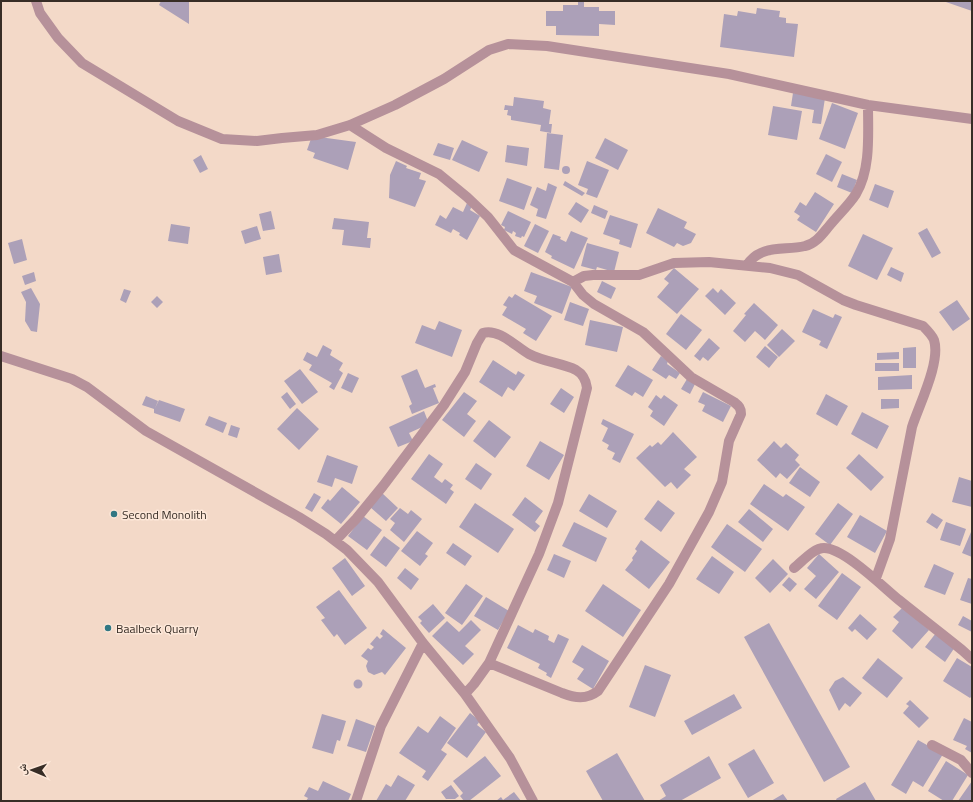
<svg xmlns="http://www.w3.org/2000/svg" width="973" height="802" viewBox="0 0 973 802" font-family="'Titillium Web','Noto Naskh Arabic',sans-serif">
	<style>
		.building { fill: #aca0b8 }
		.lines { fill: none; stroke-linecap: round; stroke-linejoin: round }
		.minor { stroke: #b6919a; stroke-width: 10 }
		.poi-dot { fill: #317783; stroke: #fde8d9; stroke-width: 1.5 }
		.labels { text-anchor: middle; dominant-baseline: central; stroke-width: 3; stroke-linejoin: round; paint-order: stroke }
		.poi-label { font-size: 12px; fill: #372d26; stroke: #fde8d9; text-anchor: start }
	</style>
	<rect width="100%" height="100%" fill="#f3d9c8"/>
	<!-- building -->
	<path class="building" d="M161 1H189V24L159 5Z
		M578 1H584V7H599V11H615V25L599 24V36L556 35V26H546V11H563V5H578Z
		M944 1H972V11L943 1Z
		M757 8 780 11 779 17 786 18V23L798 24 794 57 720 47 724 14 737 16 738 11 756 14Z
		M793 93 825 98 821 124 812 123 814 110 791 106Z
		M514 97 544 101 543 108 551 110 549 124H552L551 133 540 131 541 125 511 120V116L507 115 508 110H504L505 105 513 106Z
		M832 103 858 113 845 149 819 139Z
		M773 106 802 111 797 140 768 135Z
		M547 133 563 135 559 170 544 168Z
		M312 136 356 142 348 170 313 158 315 153 307 150Z
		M605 138 628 150 618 170 595 158Z
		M462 140 488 152 479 172 452 160Z
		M438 143 454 148 450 160 433 155Z
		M507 145 529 148 527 166 505 162Z
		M826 154 842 162 832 182 816 174Z
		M201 155 208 169 200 173 193 160Z
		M396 161 407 166 406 168 421 173 419 179 426 181 415 207 389 198 390 175Z
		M587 161 609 170 597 198 586 194 588 189 578 185Z
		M562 170a4 4 0 1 1 8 0a4 4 0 1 1-8 0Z
		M842 174 857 180 852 193 837 187Z
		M507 178 532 187 524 210 499 201Z
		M565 181 585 193 582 196 563 185Z
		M548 183 557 187 546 219 536 216 538 209 530 205 537 187 546 191Z
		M875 184 894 191 888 208 869 200Z
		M815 192 834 204 816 232 797 220 800 216 794 212 800 202 806 206Z
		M576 202 589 210 581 223 568 214Z
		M467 203 472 206 470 210 480 216 467 240 459 235 460 233 453 229 451 233 435 225 440 215 446 219 453 207 463 212Z
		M594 205 608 211 605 219 591 213Z
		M658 208 687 222 684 228 696 234 691 243 683 246 677 243 674 247 646 233Z
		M271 211 275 229 263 231 259 214Z
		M508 211 531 222 524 237 522 236 521 238 515 236 516 233 513 231 512 234 504 230 505 227 501 225Z
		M610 215 638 224 631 248 619 244 620 240 603 234Z
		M334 218 369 222 367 238H371L370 248 342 245 344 230 332 229Z
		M171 224 190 227 188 244 168 241Z
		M535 224 549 231 538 253 524 246Z
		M257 226 261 239 245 244 241 231Z
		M927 228 941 253 932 258 918 233Z
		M571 231 588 238 574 269 551 258 552 256 545 252 553 234 561 237 560 239 566 242Z
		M863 234 893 248 877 280 848 266Z
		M22 239 27 260 14 264 8 243Z
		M587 243 619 252 614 272 597 267 596 270 581 266Z
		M279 254 282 272 266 275 263 257Z
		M891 267 904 273 901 282 887 275Z
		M674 268 699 289 677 314 657 297 669 283 664 279Z
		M34 272 36 281 25 285 22 276Z
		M531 272 572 287 562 314 534 303 537 296 524 291Z
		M602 281 616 288 611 299 597 292Z
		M31 288 40 304 37 332 31 331 25 321 26 302 21 292Z
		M713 288 718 293 721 289 736 303 725 315 705 296Z
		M124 289 131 291 126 303 120 300Z
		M515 294 552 316 536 341 523 333 526 329 502 315 507 307 503 305 509 296 512 298Z
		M157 296 163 302 157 308 151 302Z
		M957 300 970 319 953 331 939 312Z
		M570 302 589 309 583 326 564 320Z
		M754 303 778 325 765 340 755 331 745 342 733 331 746 315 744 314Z
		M813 309 833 318 835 314 842 317 827 349 819 345 821 341 802 332Z
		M681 314 702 330 686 350 666 334Z
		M590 320 623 327 617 352 585 345Z
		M439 321 462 330 452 357 415 343 422 325 435 330Z
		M782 329 795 341 779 357 767 345Z
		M709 338 720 348 708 361 703 357 700 361 694 356Z
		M323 345 332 350 330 355 343 363 339 370 343 373 334 390 329 387 332 383 309 370 312 365 303 360 307 352 317 357Z
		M765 346 778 357 769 368 756 357Z
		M916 347V368H903V348Z
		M899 352V359L877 360V353Z
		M661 356 668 361 667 364 680 373 676 379 669 375 666 379 652 370Z
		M493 360 516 375 518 371 525 375 514 391 508 387 502 397 479 382Z
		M875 363H899V371H875Z
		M628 365 653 380 643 397 635 392 632 396 615 386Z
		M300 369 318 392 302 404 284 381Z
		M417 369 425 388 435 384 436 387 433 388 439 403 412 414 409 406 412 404 401 376Z
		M348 373 359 378 352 393 341 388Z
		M912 375V389L878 390V377Z
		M687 379 695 384 690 394 681 389Z
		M561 388 574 397 564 413 550 404Z
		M287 392 296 404 290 409 281 397Z
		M464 392 477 401 467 414 476 421 464 437 442 420Z
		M703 392 731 406 723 422 702 411 705 405 698 402Z
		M826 394 848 406 837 426 816 414Z
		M656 395 661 399 664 395 678 405 664 426 650 416 653 411 648 407Z
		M146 396 158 401 155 408 159 400 185 409 180 422 154 413V409L142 405Z
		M881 399H899V408L881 409Z
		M297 408 319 429 299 450 277 429Z
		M424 411 429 424 409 433 413 441 398 447 389 427Z
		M862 412 889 426 877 449 851 434Z
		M209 416 227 423 223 433 205 425Z
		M603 419 634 434 620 463 612 459 615 453 607 449 609 445 602 441 608 428 601 424Z
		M489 420 511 437 495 458 473 441Z
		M231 425 240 428 237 438 228 435Z
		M673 432 697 457 684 469 691 475 677 489 671 482 665 487 636 458 650 445 652 447 658 442 661 445Z
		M540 441 564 455 549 480 526 466Z
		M774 441 781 448 786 443 799 455 795 460 800 465 787 479 780 473 776 478 757 460Z
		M429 454 443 464 434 477 442 483 445 479 453 485 450 489 454 492 446 504 411 479Z
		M859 454 884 477 871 491 846 468Z
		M327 455 358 466 352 484 335 478 332 487 317 482Z
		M476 463 492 474 481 490 465 479Z
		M800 467 820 482 810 497 789 483Z
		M959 477 972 481V507L952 502Z
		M764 484 783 497 786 494 805 507 788 531 750 504Z
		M342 487 360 502 341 524 321 508 328 499 330 501Z
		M314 493 321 497 312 512 305 508Z
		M382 493 398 508 386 521 370 507Z
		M589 494 617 511 607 528 579 511Z
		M525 497 543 511 535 522 540 526 535 532 512 515Z
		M658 500 675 513 661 532 644 519Z
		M475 503 514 529 498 553 459 527Z
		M838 503 853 514 830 545 815 534Z
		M400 508 408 514 411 510 422 519 404 542 390 530 395 523 390 519Z
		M749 509 773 529 763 542 738 522Z
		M932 513 943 520 937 529 926 522Z
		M860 515 887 531 875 553 847 537Z
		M363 516 382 530 367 550 348 536Z
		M574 522 607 538 596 562 562 546Z
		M946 522 966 529 960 546 940 540Z
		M727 524 762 549 745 572 711 547Z
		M417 531 433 543 425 554 428 556 420 566 401 551Z
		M971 532 972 533V557L962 553Z
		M384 536 400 548 386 567 370 555Z
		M641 540 670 562 649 589 625 570 633 560 632 558 637 551 635 549Z
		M453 543 472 556 465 566 446 553Z
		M554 554 571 561 564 578 547 570Z
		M819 554 839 572 816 599 804 589 816 576 807 568Z
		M712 556 734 572 719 594 696 579Z
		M345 558 365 586 352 596 332 568Z
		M773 559 788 574 770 593 755 578Z
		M934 564 954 573 945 595 924 587Z
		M405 568 419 579 411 590 397 578Z
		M842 573 861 587 837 620 818 606Z
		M789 577 797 584 790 592 782 585Z
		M968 578 972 579V604L960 600Z
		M466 584 483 596 462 625 445 613Z
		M603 584 641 610 623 637 585 611Z
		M339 590 367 628 345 645 337 634 334 637 321 620 325 618 316 607Z
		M486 597 509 611 498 630 474 616Z
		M433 604 445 618 429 633 420 623 422 621 418 617Z
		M903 607 929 630 912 649 892 631 899 622 893 617Z
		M860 614 877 629 867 640 855 629 852 632 848 628Z
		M963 616 972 621V632L958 625Z
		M471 620 481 630 465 646 474 654 463 665 432 636 447 621 459 632Z
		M769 623 850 767 824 782 744 637Z
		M518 625 533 633 535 629 549 636 548 640 554 643 558 634 569 639 551 678 546 675 547 673 538 668 540 664 507 648Z
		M383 629 406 648 385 675 382 672 374 675 368 672 366 666 368 661 361 656 368 648 371 650 374 647 370 644 377 636 380 639 383 636 380 634Z
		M936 633 955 647 945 662 925 647Z
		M582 645 609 661 593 689 577 679 584 669 572 662Z
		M878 658 903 678 887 698 862 678Z
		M957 658 972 667V696L970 698 943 681Z
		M645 665 671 675 655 717 629 707Z
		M843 677 862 693 850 707 845 703 839 711 829 690 835 681Z
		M353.5 684a4.5 4.5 0 1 1 9 0a4.5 4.5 0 1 1-9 0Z
		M734 694 742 708 692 735 684 721Z
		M910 700 929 718 919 728 903 713 909 706 906 704Z
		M470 713 480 721 477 725 486 732 467 758 447 743Z
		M322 714 346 721 340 741 337 740 333 754 312 748Z
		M440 716 456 728 441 750 447 754 428 781 422 777 426 771 399 753 418 726 428 733Z
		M964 718 972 722V753L965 749 967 746 953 740Z
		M356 719 375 726 366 752 347 746Z
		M918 740 943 754 923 787 913 781 906 794 891 785Z
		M754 749 774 783 748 798 728 764Z
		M617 753 645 801H603L586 771Z
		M485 756 501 776 469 801H464L460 796 463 793 453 781Z
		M709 756 721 778 680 801H658L666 796 660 785Z
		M946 761 968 775 952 801H944L928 791Z
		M398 775 415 785 405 801H376L386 784 391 787Z
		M323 781 351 794 348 801H306L308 798 304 796 309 787 318 791Z
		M972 781V801H958Z
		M865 782 876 801H837L836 799Z
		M451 785 459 796 455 799H446L441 792Z
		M514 792 521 801H496L501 797 503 800Z
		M783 794 788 801H771Z"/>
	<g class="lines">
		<!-- minor -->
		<path class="minor" d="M36 1 40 13 58 38 82 63 178 121 222 139 257 141 282 138 317 135 350 125 395 105 444 79 489 50 508 44 547 46 729 74 868 105 972 119
			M350 125 386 148 439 174 467 197 488 217 514 250 573 282 584 276 593 275H639L674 263 709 262 770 268 798 275 843 300 856 305 923 326C927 330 932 335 934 340 941 362 919 405 912 427L890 539 876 578
			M747 265C761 244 784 251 805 246 816 244 823 233 830 225 838 215 849 205 856 194 871 169 868 134 868 105
			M1 356 72 379 87 387 146 431 299 517 326 534 347 550 378 582 423 643 465 694 510 758 533 801
			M335 541 356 519 383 486 444 405 465 372 477 343 483 333C499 328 516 347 529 354 544 362 562 363 576 370 583 374 586 380 587 388L558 503 539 554 489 663 474 684 465 694
			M794 568C802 562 813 548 824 548 844 548 883 587 899 600 920 617 941 633 962 650L972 659
			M489 663 562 693C575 698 586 700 598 691L669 584 709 512 722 482 729 441 741 414C741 408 739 406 734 402L691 377 643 332 594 304 583 295 573 282
			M932 745 961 760 972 773
			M356 801 381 726 423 643"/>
	</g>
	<!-- markers -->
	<g class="poi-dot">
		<circle cx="114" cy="514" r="4"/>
		<circle cx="108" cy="628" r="4"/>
	</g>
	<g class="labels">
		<!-- poi labels -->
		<g class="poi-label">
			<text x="122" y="514">Second Monolith</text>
			<text x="116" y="628">Baalbeck Quarry</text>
		</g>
	</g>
	<!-- border -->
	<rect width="973" height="802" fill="none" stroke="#372d26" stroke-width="4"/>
	<!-- north arrow -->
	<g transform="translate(32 770) rotate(272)" stroke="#fde8d9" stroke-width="3" paint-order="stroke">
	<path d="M0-3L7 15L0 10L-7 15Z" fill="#372d26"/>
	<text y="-6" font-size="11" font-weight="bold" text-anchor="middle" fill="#372d26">ش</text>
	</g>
</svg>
